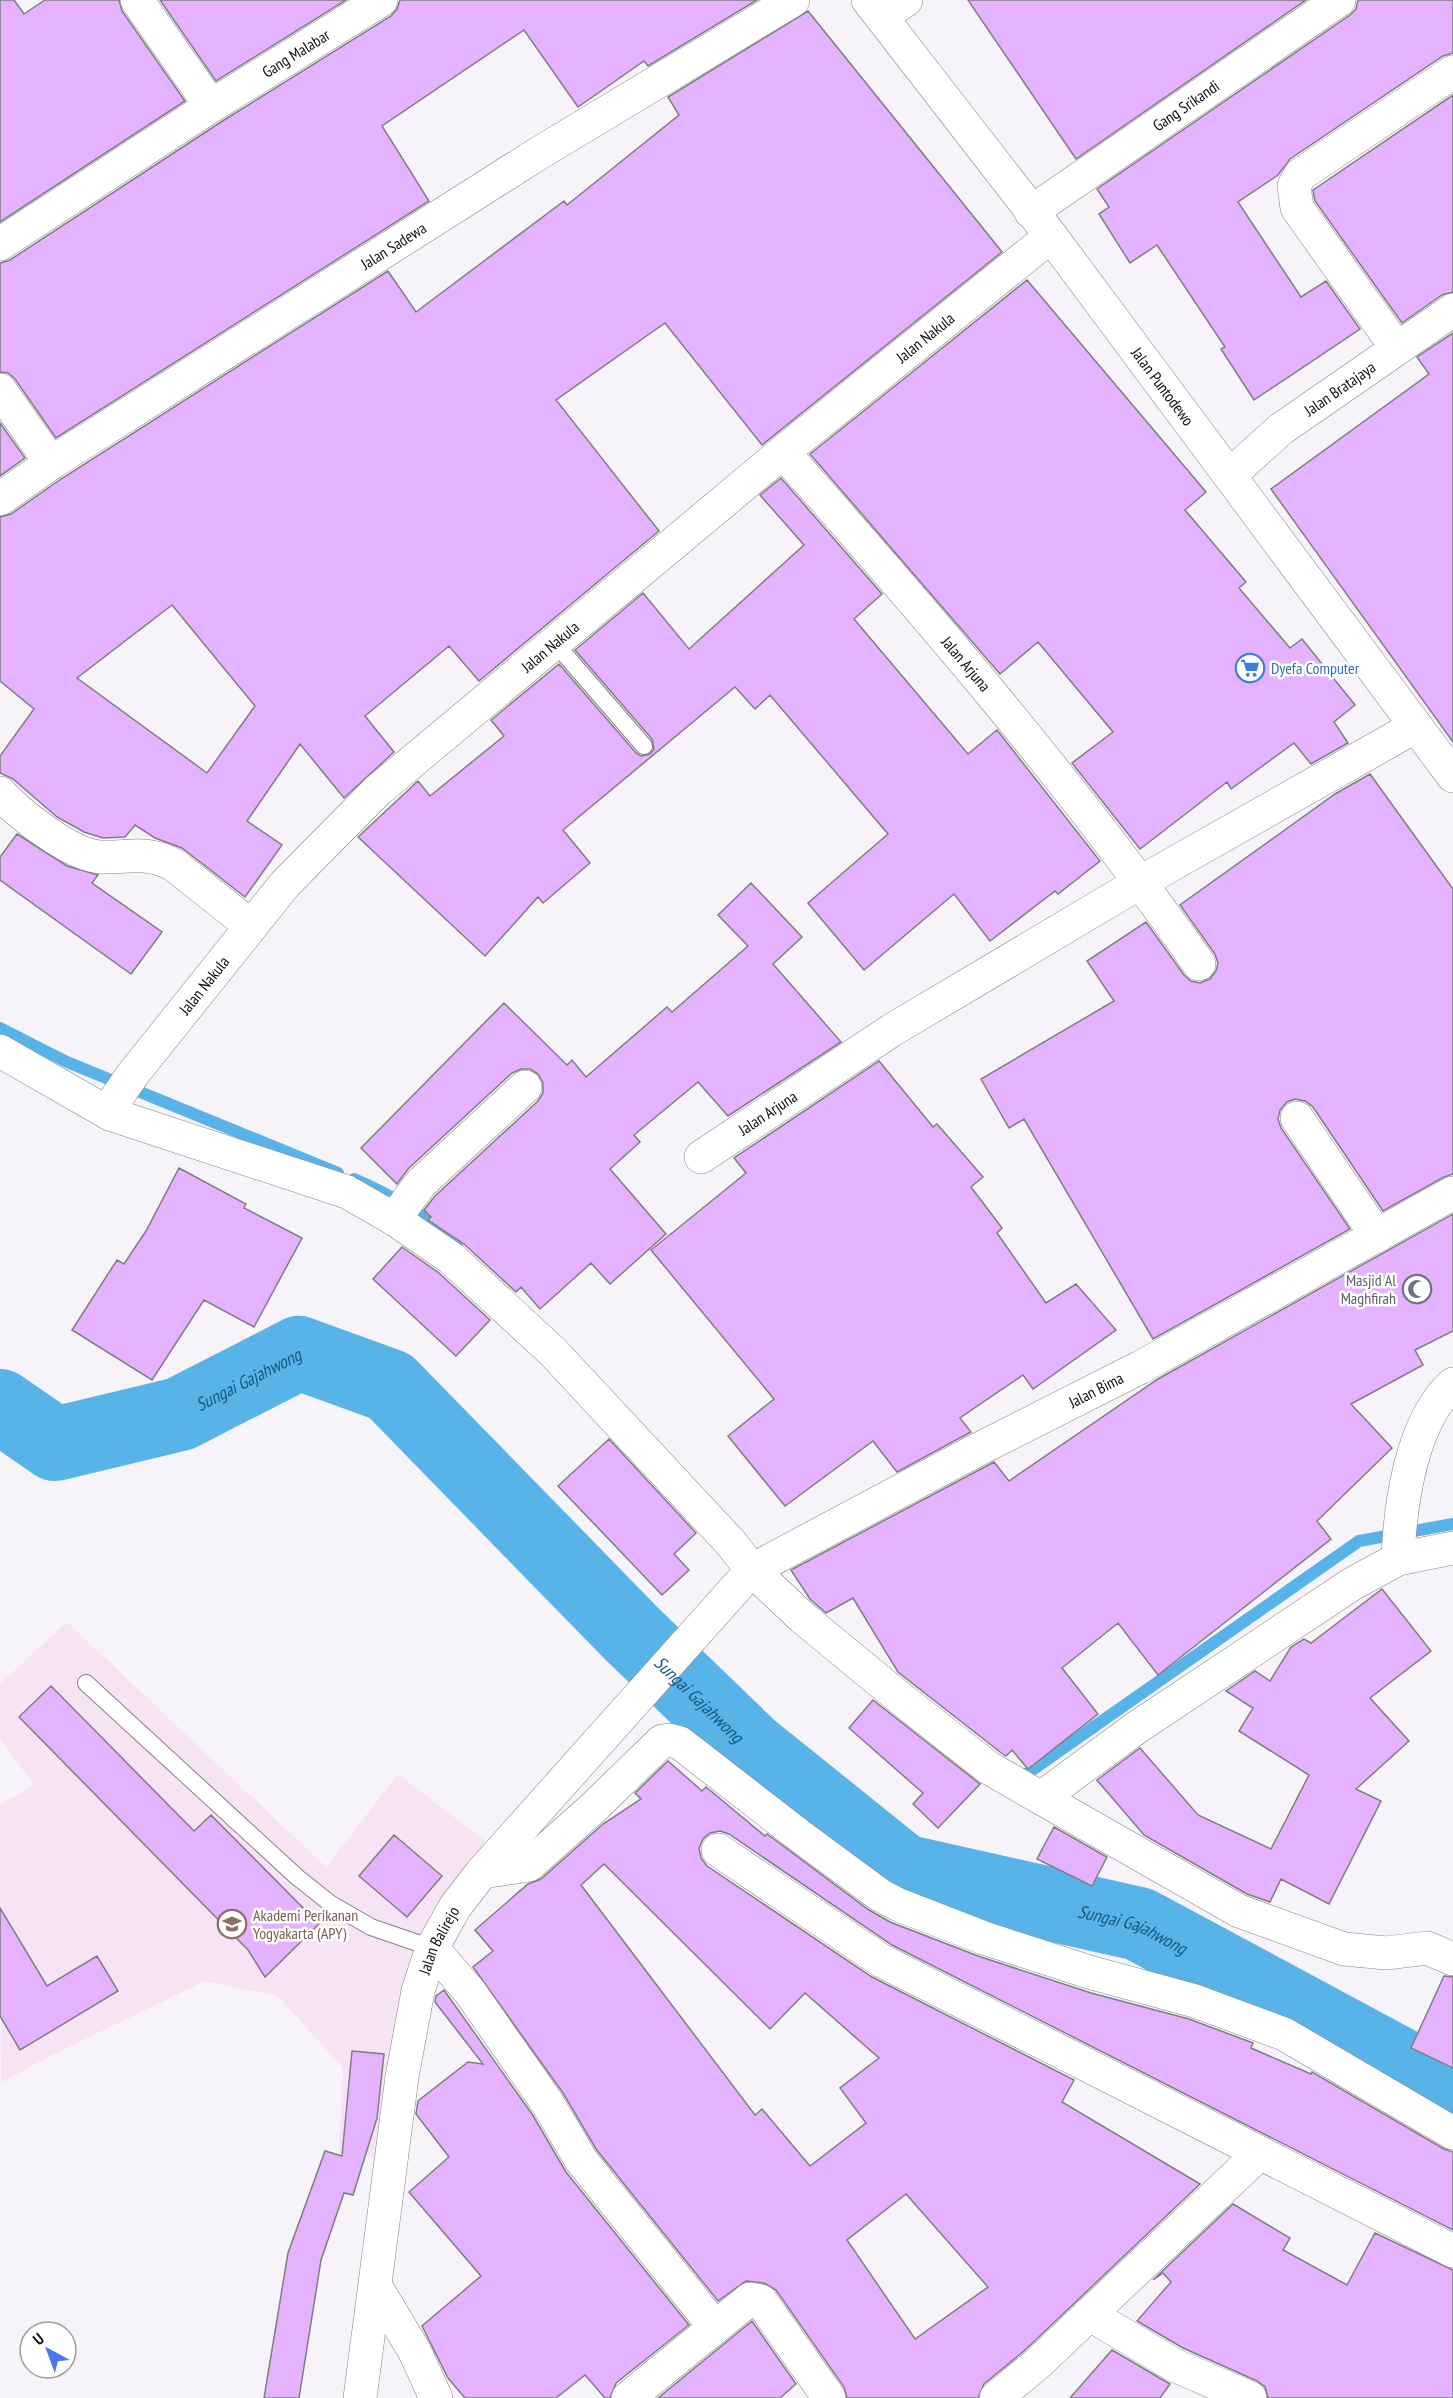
<svg xmlns="http://www.w3.org/2000/svg" width="1453" height="2398" viewBox="0 0 1453 2398" font-family="'PT Sans Narrow',sans-serif">
	<style>
		.education { fill: #f6e4f5 }
		.lines { fill: none; stroke-linecap: round; stroke-linejoin: round }
		.stream { stroke: #58b3e9; stroke-width: 12 }
		.river { stroke: #58b3e9; stroke-width: 74 }
		.building { fill: #e4b2ff; stroke: #807d82; stroke-width: 1.5; fill-rule: evenodd }
		.service-casing { stroke: #868288; stroke-width: 18 }
		.minor-casing { stroke: #868288; stroke-width: 34 }
		.tertiary-casing { stroke: #868288; stroke-width: 34 }
		.service { stroke: #fff; stroke-width: 16 }
		.minor { stroke: #fff; stroke-width: 33 }
		.tertiary { stroke: #fff; stroke-width: 33 }
		.labels { text-anchor: middle; dominant-baseline: central; stroke-width: 5; stroke-linejoin: round; paint-order: stroke }
		.street-label { font-size: 16px; fill: #0e0d0f; stroke: #fff }
		.shop-label { font-size: 16px; fill: #366cbe; stroke: #fff; text-anchor: start }
		.worship-label { font-size: 16px; fill: #5b616d; stroke: #fff; text-anchor: end }
		.education-label { font-size: 16px; fill: #785e54; stroke: #fff; text-anchor: start }
		.water-label { font-size: 18px; font-style: italic; fill: #155a7e; stroke: #fff }
	</style>
	<rect width="100%" height="100%" fill="#f6f3f9"/>
	<!-- education -->
	<path class="education" d="M67 1622 326 1867 398 1774 497 1850 415 2036 400 2161 339 2152 343 2068 278 1996 205 1981 42 2060 1 2083 0 1805 34 1785 0 1739V1684Z"/>
	<g class="lines">
		<!-- stream -->
		<path class="stream" d="M0 1028 67 1062 338 1173
			M354 1179C392 1195 428 1217 457 1245
			M1015 1773 1025 1775 1359 1541 1453 1524"/>
		<!-- river -->
		<path class="river" id="s1" d="M0 1406 55 1444 180 1414 299 1353 390 1386 632 1634 750 1748 903 1871 1139 1924 1453 2093"/>
	</g>
	<!-- building -->
	<path class="building" d="M0 0H14L24 14 45 0H119L122 11 185 101 0 222Z
		M160 0H346L216 81Z
		M400 0H757L648 66 644 61 578 107 524 30 382 126 429 201 56 438 15 379 8 373 0 372V263L10 260 221 122 391 16 397 9Z
		M968 0H1306L1076 159Z
		M1358 0H1453V53L1443 56 1290 159 1278 175 1238 202 1301 297 1326 281 1360 329 1254 400 1221 349 1225 347 1157 245 1130 263 1099 214 1109 207 1097 189 1350 15 1356 9Z
		M808 11 1002 252 762 445 665 323 556 400 659 531 479 681 449 646 365 716 394 752 344 798 300 744 247 821 282 845 245 897 182 848 155 838 135 825 125 837 103 838 84 832 57 817 13 779 0 773V756L34 709 0 681V517L11 514 61 479 388 271 416 312 564 201 567 205 679 115 668 97ZM172 605 255 706 207 773 77 678Z
		M1453 95V292L1442 295 1402 323 1315 201 1313 190Z
		M1027 280 1206 492 1185 510 1246 582 1239 588 1290 648 1302 639 1355 705 1334 722 1348 743 1311 764 1294 743 1231 789 1227 782 1140 849 1072 763 1113 732 1038 642 1000 674 810 454Z
		M1453 333V742L1271 489 1429 374 1417 357Z
		M0 423 25 458 0 476Z
		M781 478 882 594 854 619 968 754 997 730 1100 861 1058 894 1055 891 990 941 954 894 864 970 808 903 888 834 770 695 755 709 735 687 563 830 590 863 543 903 538 897 485 956 358 837 418 781 430 796 504 736 491 720 559 664 636 753 641 756 650 754 654 749 652 739 575 650 643 593 689 649 804 545 760 495Z
		M1370 774 1453 889V1174L1444 1177 1383 1211 1313 1107 1305 1101 1295 1099 1287 1102 1280 1110 1278 1119 1281 1128 1350 1229 1153 1339 1024 1119 1009 1128 981 1079 1114 1001 1087 961 1146 922 1184 975 1191 981 1200 983 1210 979 1216 971 1218 963 1215 954 1180 905 1335 794Z
		M17 834 67 866 98 875 92 883 162 932 131 974 0 880V857Z
		M751 883 802 937 773 964 841 1042 728 1116 698 1082 634 1135 640 1142 610 1169 666 1234 610 1284 591 1263 540 1309 521 1287 516 1292 464 1244 428 1220 431 1217 424 1210 435 1196 538 1101 543 1093V1083L538 1074 530 1069H521L512 1073 408 1169 397 1184 361 1148 504 1003 567 1065 572 1060 586 1077 667 1007 672 1012 748 946 718 915Z
		M879 1061 933 1127 937 1124 983 1177 971 1187 1002 1228 997 1233 1046 1303 1076 1284 1116 1330 1033 1389 1023 1375 960 1418 971 1432 897 1472 873 1441 785 1506 728 1436 774 1399 651 1250 746 1173 734 1158Z
		M179 1168 246 1204 244 1208 302 1238 254 1327 204 1300 152 1380 72 1330 117 1260 124 1264 146 1231Z
		M1453 1214V1331L1415 1350 1423 1365 1351 1404 1392 1448 1317 1521 1331 1539 1158 1675 1118 1623 1062 1668 1098 1714 1028 1769 1012 1750 1006 1756 1000 1752 898 1672 853 1598 826 1613 810 1599 791 1570 994 1462 1009 1481 1158 1379Z
		M402 1247 439 1273 490 1320 456 1356 373 1279Z
		M609 1439 696 1533 674 1554 689 1570 662 1595 558 1486Z
		M1382 1589 1431 1651 1370 1698 1409 1741 1356 1789 1381 1801 1329 1904 1281 1879 1270 1902 1247 1894 1144 1835 1097 1780 1140 1748 1198 1815 1271 1849 1309 1775 1239 1731 1253 1708 1226 1691 1255 1671 1270 1681 1291 1647 1304 1639 1311 1643Z
		M51 1686 194 1831 211 1815 319 1924 265 1977 248 1950 19 1717Z
		M873 1700 980 1784 938 1828 913 1804 923 1793 849 1728Z
		M668 1761 702 1791 706 1787 765 1836 767 1834 869 1910 890 1922 978 1956 1091 1993 1189 2019 1253 2043 1251 2048 1311 2074 1312 2072 1444 2149 1453 2152V2230L892 1945 729 1834 720 1831 710 1833 703 1839 699 1848 701 1858 707 1866 872 1977 1074 2080 1062 2102 1200 2184 1024 2351 984 2384 978 2398H847L844 2387 776 2290 764 2283 746 2281 718 2301 596 2149 563 2093 473 1967 493 1951 475 1930 528 1884 541 1879 603 1824 641 1799 635 1793ZM604 1864 770 2029 805 1993 879 2058 840 2088 866 2123 810 2166 762 2109 755 2115 581 1885ZM906 2194 988 2287 915 2339 847 2240Z
		M1054 1827 1107 1857 1092 1886 1037 1859Z
		M394 1835 442 1876 407 1917 359 1876Z
		M0 1908 47 1986 97 1956 118 1991 20 2050 0 2016Z
		M1444 1976 1453 1977V2068L1411 2048Z
		M444 1990 532 2114 566 2172 689 2325 616 2383 610 2398H605L585 2375 556 2398H465L448 2378 422 2326 481 2276 409 2192 449 2157 416 2114 418 2101 468 2062 483 2064 435 2002 436 1996Z
		M352 2051 384 2054 377 2118 353 2195 344 2193 321 2260 299 2398H264L288 2253 325 2151 342 2156Z
		M1233 2204 1290 2238 1283 2250 1347 2285 1375 2233 1453 2270V2398H1268L1265 2387 1257 2381 1183 2348 1137 2321 1171 2282 1163 2273 1153 2280Z
		M752 2321 796 2384 780 2398H658Z
		M1112 2350 1170 2384 1160 2398H1070Z"/>
	<g class="lines">
		<!-- service casing -->
		<g class="service-casing">
			<path id="service" d="M554 642 644 746
				M86 1683 297 1877 331 1904 371 1927 432 1948"/>
		</g>
		<!-- minor casing -->
		<g class="minor-casing">
			<g id="minor">
				<path d="M882 16 906 0"/>
				<path id="s2" d="M211 106 381 0"/>
				<path id="s3" d="M1031 212 1339 0"/>
				<path d="M0 244 211 106 137 0"/>
				<path d="M1396 347 1297 208 1294 186 1300 175 1453 72"/>
				<path d="M0 390 51 463"/>
				<path id="s4" d="M783 452C929 617 1073 784 1199 964"/>
				<path id="s5" d="M1230 475 1281 429 1453 310"/>
				<path id="s6" d="M0 499 51 463 536 155 793 0"/>
				<path d="M0 793C19 814 72 856 101 857 130 858 146 850 174 865L251 926"/>
				<path d="M0 1051 110 1114 347 1192 394 1219 451 1258 553 1352 730 1542 752 1570 803 1618 900 1698 989 1768 1041 1798 1136 1728 1352 1584 1398 1559 1453 1548"/>
				<path id="s7" d="M110 1114 115 1100 133 1074 285 884 377 791 783 452 1051 236"/>
				<path d="M1297 1118 1377 1236"/>
				<path id="s8" d="M701 1157 892 1030 1141 882 1416 726"/>
				<path d="M394 1219 421 1183 525 1087"/>
				<path d="M1398 1559C1400 1505 1411 1422 1453 1384"/>
				<path d="M1041 1798 1239 1911 1344 1949 1386 1953 1427 1948 1453 1959"/>
				<path d="M718 1850 882 1961 1453 2251"/>
				<path d="M482 1872 529 1865 592 1809 662 1741 669 1740 680 1743 800 1836 880 1895 899 1905 984 1938 1089 1972 1195 2001 1284 2034 1453 2133"/>
				<path d="M432 1948 470 1992 548 2104 581 2160 714 2326"/>
				<path d="M376 2287 415 2352 436 2398"/>
				<path d="M1089 2314 1174 2365 1250 2398"/>
				<path d="M628 2398 750 2299 761 2301 829 2398"/>
				<path d="M996 2398 1036 2365 1260 2153"/>
			</g>
		</g>
		<!-- tertiary casing -->
		<g class="tertiary-casing">
			<g id="tertiary">
				<path id="s9" d="M868 0 1051 236 1453 776"/>
				<path id="s10" d="M360 2398 402 2077 418 1991 432 1948 455 1907 482 1872 752 1570 977 1450 1141 1367 1453 1193"/>
			</g>
		</g>
		<!-- service -->
		<use href="#service" class="service"/>
		<!-- minor -->
		<use href="#minor" class="minor"/>
		<!-- tertiary -->
		<use href="#tertiary" class="tertiary"/>
	</g>
	<!-- icons -->
	<defs>
		<g id="supermarket-ring" transform="scale(1.5)"><circle r="9.5" fill="#fff" stroke="#3f7fe0" stroke-width="1.5"/><path d="M-6-5.5h2.5l.6 2H6L4.5 2H-2.5L-4.4-4H-6ZM-1.5 3.2a1.3 1.3 0 1 0 .1 0ZM3 3.2a1.3 1.3 0 1 0 .1 0Z" fill="#3f7fe0"/></g>
		<g id="mosque-ring" transform="scale(1.5)"><circle r="9.5" fill="#fff" stroke="#6b7280" stroke-width="1.5"/><path d="M3.5-4.9A6 6 0 1 0 3.5 4.9A5 5 0 1 1 3.5-4.9Z" fill="#6b7280"/></g>
		<g id="university-ring" transform="scale(1.5)"><circle r="9.5" fill="#fff" stroke="#8d6e63" stroke-width="1.5"/><path d="M0-5L7-2L0 1L-7-2ZM-4 1L0 2.5L4 1V4Q0 6-4 4Z" fill="#8d6e63"/></g>
	</defs>
	<g fill-rule="evenodd">
		<use href="#supermarket-ring" x="1250" y="668"/>
		<use href="#mosque-ring" x="1417" y="1289"/>
		<use href="#university-ring" x="232" y="1924"/>
	</g>
	<g class="labels">
		<!-- street labels -->
		<g class="street-label">
			<text stroke="none"><textPath href="#s2" startOffset="100">Gang Malabar</textPath></text>
			<text stroke="none"><textPath href="#s3" startOffset="188">Gang Srikandi</textPath></text>
			<text stroke="none"><textPath href="#s6" startOffset="468">Jalan Sadewa</textPath></text>
			<text stroke="none"><textPath href="#s7" startOffset="1132">Jalan Nakula</textPath></text>
			<text stroke="none"><textPath href="#s9" startOffset="486">Jalan Puntodewo</textPath></text>
			<text stroke="none"><textPath href="#s5" startOffset="140">Jalan Bratajaya</textPath></text>
			<text stroke="none"><textPath href="#s7" startOffset="646">Jalan Nakula</textPath></text>
			<text stroke="none"><textPath href="#s4" startOffset="280">Jalan Arjuna</textPath></text>
			<text stroke="none"><textPath href="#s7" startOffset="160">Jalan Nakula</textPath></text>
			<text stroke="none"><textPath href="#s8" startOffset="80">Jalan Arjuna</textPath></text>
			<text stroke="none"><textPath href="#s10" startOffset="1341">Jalan Bima</textPath></text>
			<text stroke="none"><textPath href="#s10" startOffset="466">Jalan Balirejo</textPath></text>
		</g>
		<!-- shop labels -->
		<g class="shop-label">
			<text x="1271" y="668">Dyefa Computer</text>
		</g>
		<!-- worship labels -->
		<g class="worship-label">
			<text x="1396" y="1280">Masjid Al<tspan x="1396" dy="18">Maghfirah</tspan></text>
		</g>
		<!-- education labels -->
		<g class="education-label">
			<text x="253" y="1915">Akademi Perikanan<tspan x="253" dy="18">Yogyakarta (APY)</tspan></text>
		</g>
		<!-- water labels -->
		<g class="water-label">
			<text stroke="none"><textPath href="#s1" startOffset="272">Sungai Gajahwong</textPath></text>
			<text stroke="none"><textPath href="#s1" startOffset="866">Sungai Gajahwong</textPath></text>
			<text stroke="none"><textPath href="#s1" startOffset="1370">Sungai Gajahwong</textPath></text>
		</g>
	</g>
	<!-- north arrow -->
	<g transform="translate(48 2350) rotate(319)"><circle r="28" fill="#ffffff" stroke="#9f9e9f" stroke-width="1.5"/>
	<path d="M0-4.5L10 22L0 15L-10 22Z" fill="#4c77ea"/>
	<text y="-9" font-size="16" font-weight="bold" text-anchor="middle" fill="#0e0d0f">U</text>
	</g>
</svg>
